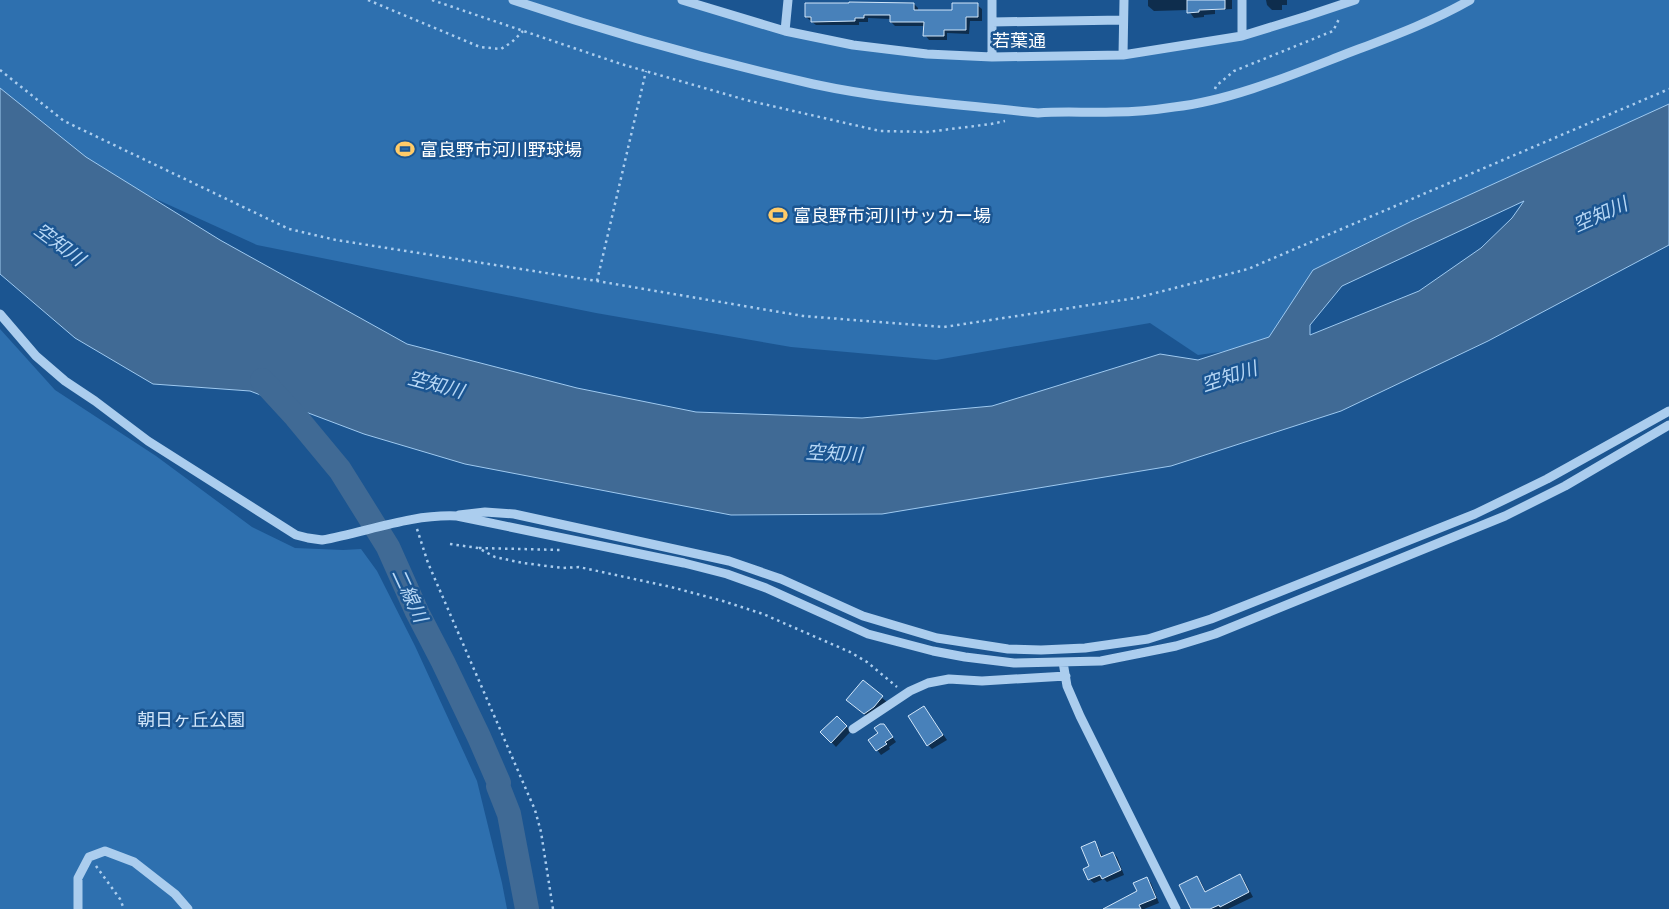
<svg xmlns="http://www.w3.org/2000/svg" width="1669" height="909" viewBox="0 0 1669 909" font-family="Mulish,'Noto Sans JP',sans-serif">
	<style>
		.green { fill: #2e70af }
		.water { fill: #406a95; stroke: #9ec9f0; fill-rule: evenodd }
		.shadow { fill: #0007 }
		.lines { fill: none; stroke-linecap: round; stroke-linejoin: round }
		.river { stroke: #406a95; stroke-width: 24 }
		.building { fill: #4881ba; stroke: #d1e6fa }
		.path { stroke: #abcdee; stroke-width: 2.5; stroke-dasharray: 2.5 4; stroke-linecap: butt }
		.minor { stroke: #abcdee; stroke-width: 9 }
		.labels { text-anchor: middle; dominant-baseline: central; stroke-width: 5; stroke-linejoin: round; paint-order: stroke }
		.street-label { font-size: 18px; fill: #fff; stroke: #1b5591 }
		.poi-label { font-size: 18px; fill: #fff; stroke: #1b5591; text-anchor: start }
		.park-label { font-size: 18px; fill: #d1e6fa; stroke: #1b5591 }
		.water-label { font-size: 19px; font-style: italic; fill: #b7d7f5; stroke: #1b5591 }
	</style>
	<rect width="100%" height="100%" fill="#1b5591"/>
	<!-- green -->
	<path class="green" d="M0 0H682L785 31 927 54 1123 55 1242 36 1355 0H1669V110L1322 278 1277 344 1198 355 1150 323 936 360 791 347 596 313 257 245 79 164 0 112Z
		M0 329 55 390 156 456 252 527 295 548 343 550 361 549 377 571 415 646 477 781 502 883 507 909H0Z"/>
	<!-- water -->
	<path class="water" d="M0 88 86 157 220 240 407 344 577 388 696 412 862 418 992 406 1160 354 1198 360 1269 337 1313 270 1412 221 1669 104V245L1488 341 1341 411 1171 466 882 514 731 515 465 464 364 434 250 391 153 384 75 338 0 274ZM1524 201 1512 218 1481 248 1419 291 1310 335V325L1342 286Z"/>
	<!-- shadow -->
	<path class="shadow" d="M1148 0H1232V9L1215 10V14L1204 15V17L1194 18 1188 10 1154 11 1148 6Z
		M1266 0H1287V5H1282V10H1272L1267 5Z
		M914 4 918 8V11H953L977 5 982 9V21H970L969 34 947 33V40H929L925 35V26H895L891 22V19L868 18V22H859V25H816L806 17Z
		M863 682 887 702 869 718 852 704Z
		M924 707 947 740 932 749 928 745Z
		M837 717 851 731 836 747 822 732Z
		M884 725 896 742 889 747 890 749 881 755 870 740 880 734Z
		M1094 843 1098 847 1103 857 1113 853 1117 857 1124 875 1107 882 1104 879 1094 883 1089 879Z
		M1240 875 1244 880 1253 897 1228 909H1193L1197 878 1201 882 1206 892Z
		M1147 879 1151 883 1159 903 1144 909H1109L1138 892Z"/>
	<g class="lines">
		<!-- river -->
		<path class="river" d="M262 380 296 417 340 470 388 547 417 612 443 662 479 737 499 783 498 786 509 814 527 909"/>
	</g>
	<!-- building -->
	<path class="building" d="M1187 0H1225V9L1199 10V12L1187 13Z
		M849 2 914 3V10H952V3H978V17H966V30H944V36H923L924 22H890V15H864V18H855V21L811 22V17H805V3H849Z
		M863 680 883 696 874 707 864 714 846 700Z
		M924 706 943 735 927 746 908 716Z
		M837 716 847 726 831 743 820 732Z
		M880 724H884L893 737 885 742 887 744 876 751 868 740 878 733 874 728Z
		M1095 841 1101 857 1113 852 1121 870 1102 879 1100 875 1088 880 1083 869 1089 866 1081 847Z
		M1240 874 1249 892 1220 907 1219 905 1210 909H1191L1179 885 1197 876 1205 892Z
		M1147 877 1156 898 1139 905 1141 909H1103L1137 891 1133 883Z"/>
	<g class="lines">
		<!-- path -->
		<path class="path" d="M368 0 480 47 501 49 512 42 523 31
			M432 0 621 64 746 100 880 131 927 132 991 124 1005 121
			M0 70 64 121 289 229 336 240 597 281 803 316 944 327 1136 298 1248 269 1669 89
			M1215 89 1216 86 1234 71 1333 31 1340 17
			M597 281 646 71
			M417 529 428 563 535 810 541 832 553 909
			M450 544 478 548 495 557 523 563 563 568 579 567 671 587 723 601 763 614 850 652 867 662 897 687
			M479 548 561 550
			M96 866 120 899 124 909"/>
		<!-- minor -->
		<path class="minor" d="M513 0C611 33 712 61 813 84 887 100 963 105 1038 113 1063 111 1088 113 1114 112 1134 112 1155 110 1174 107 1228 101 1287 77 1338 57 1382 40 1428 24 1470 0
			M682 0 785 31 853 45 927 54 992 57 1123 55 1242 36 1307 16 1355 0
			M992 0V57
			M1242 0V36
			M992 22 1123 20
			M785 31 788 0
			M1123 55 1124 0
			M0 314 36 356 65 381 95 401 148 441 296 535 308 538 322 540C367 532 410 514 457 516L684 563 727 574 766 588 868 634 933 651 965 657 1014 663 1101 661 1176 646 1215 634 1505 516 1565 486 1669 425
			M459 515 485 512 514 514 729 561 781 579 863 616 937 638 1008 649 1041 650 1085 648 1148 639 1211 619 1475 514 1547 479 1669 411
			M1063 662 1067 686 1080 716 1176 909
			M853 729 910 691 928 683 949 679 982 681 1066 676
			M78 909V878L89 857 105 851 134 862 175 894 188 909"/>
	</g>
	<!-- icons -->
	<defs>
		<g id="stadium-bare" transform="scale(1.5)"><path d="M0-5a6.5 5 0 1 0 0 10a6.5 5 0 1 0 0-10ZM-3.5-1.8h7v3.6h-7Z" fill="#ffcb68" stroke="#1b5591" stroke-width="2.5" paint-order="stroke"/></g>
	</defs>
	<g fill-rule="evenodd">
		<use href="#stadium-bare" x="405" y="149"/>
		<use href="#stadium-bare" x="778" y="215"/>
	</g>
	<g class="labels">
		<!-- street labels -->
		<g class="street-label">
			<text x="1019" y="40">若葉通</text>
		</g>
		<!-- poi labels -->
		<g class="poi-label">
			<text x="420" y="149">富良野市河川野球場</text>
			<text x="793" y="215">富良野市河川サッカー場</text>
		</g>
		<!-- park labels -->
		<g class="park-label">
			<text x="191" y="719">朝日ヶ丘公園</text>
		</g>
		<!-- water labels -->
		<g class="water-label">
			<text transform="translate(1600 214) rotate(-24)">空知川</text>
			<text transform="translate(60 244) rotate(37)">空知川</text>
			<text transform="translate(1229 376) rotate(-18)">空知川</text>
			<text transform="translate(436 384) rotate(15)">空知川</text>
			<text transform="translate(834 453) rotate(3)">空知川</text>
			<text transform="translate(410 595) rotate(65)">二線川</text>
		</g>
	</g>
</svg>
